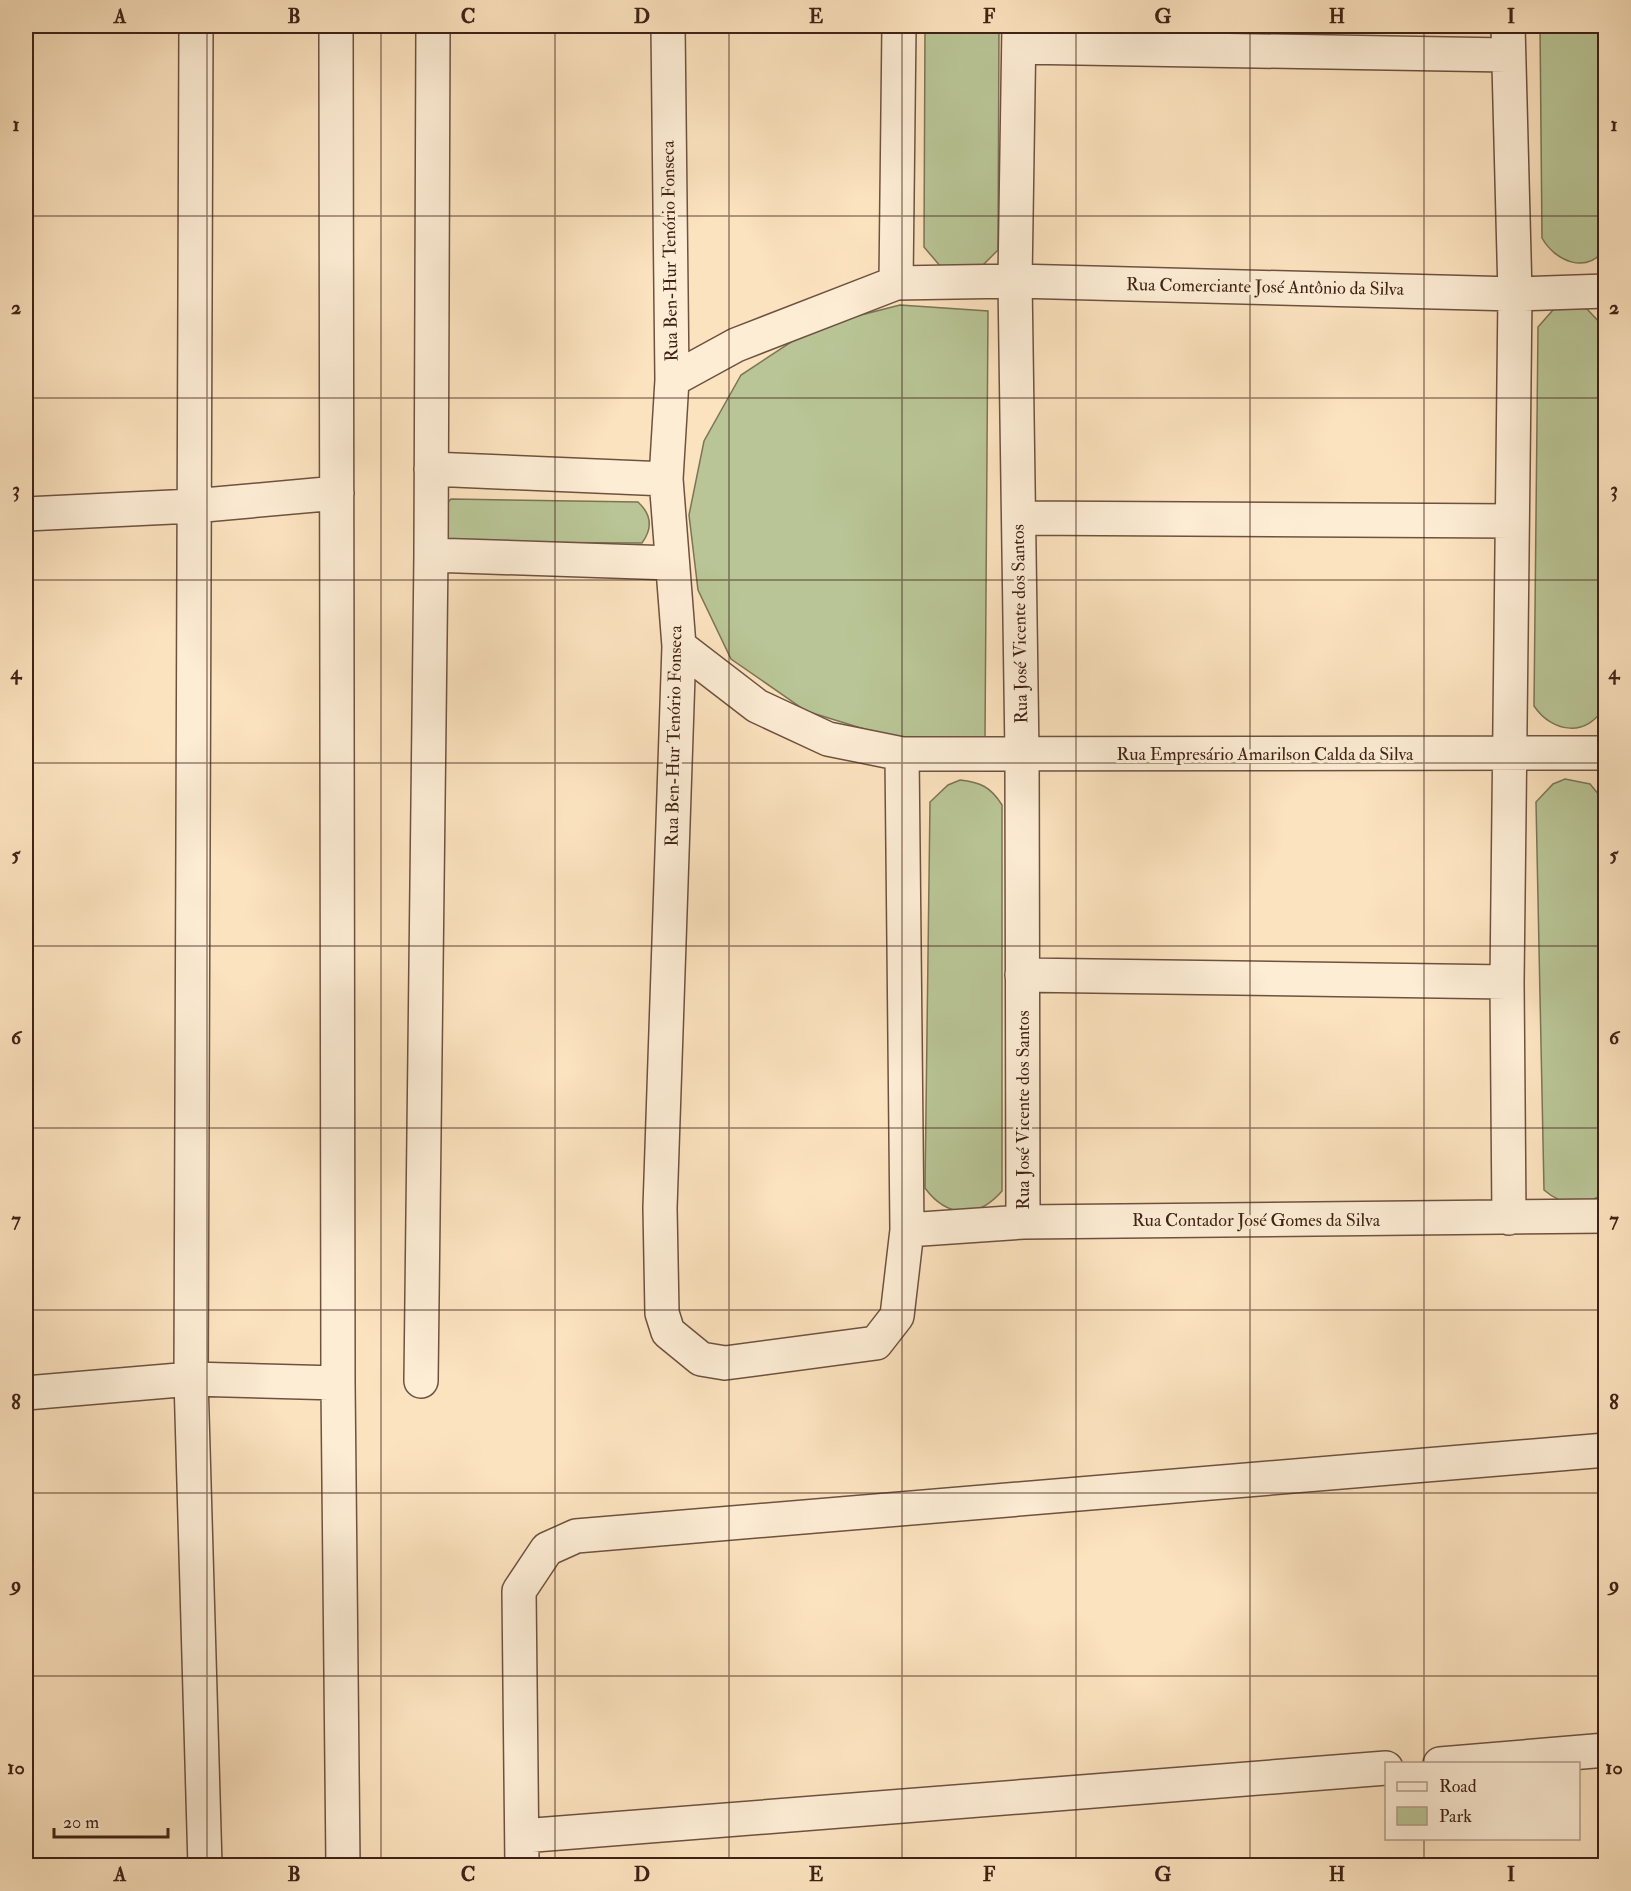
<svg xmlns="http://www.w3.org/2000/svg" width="1631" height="1891" viewBox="0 0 1631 1891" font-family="'IM FELL Double Pica',serif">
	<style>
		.green { fill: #b9c596; stroke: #7c7456; stroke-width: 1.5 }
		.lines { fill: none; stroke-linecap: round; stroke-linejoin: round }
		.street-casing { stroke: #6e5240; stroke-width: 36 }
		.street { stroke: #fdedd5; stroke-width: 33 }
		.grid { fill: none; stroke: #3f2216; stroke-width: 1.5; stroke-opacity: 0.55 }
		.labels { text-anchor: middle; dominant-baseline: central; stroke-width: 6; stroke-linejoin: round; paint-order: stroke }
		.street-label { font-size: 18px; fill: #3f2216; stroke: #fdedd5 }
		.neatline { fill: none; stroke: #3f2216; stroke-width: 2 }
		.grid-label { font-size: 20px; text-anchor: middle; font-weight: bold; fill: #3f2216 }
	</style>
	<rect width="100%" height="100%" fill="#fce3bf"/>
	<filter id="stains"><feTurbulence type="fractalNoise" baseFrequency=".00333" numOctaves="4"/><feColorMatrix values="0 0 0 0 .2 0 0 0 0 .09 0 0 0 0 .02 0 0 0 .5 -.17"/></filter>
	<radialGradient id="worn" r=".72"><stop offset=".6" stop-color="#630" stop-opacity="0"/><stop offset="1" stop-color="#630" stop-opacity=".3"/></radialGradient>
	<!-- green -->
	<path class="green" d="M925 26H999L998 250 980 268 941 267 924 247Z
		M1540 26H1605V249C1586 275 1555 261 1542 238Z
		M900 305 988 311 985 737 893 738 806 711 731 659 698 590 689 515 704 441 741 375 814 327Z
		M1564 306 1587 309 1603 326 1605 706C1588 737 1553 734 1534 706L1538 327 1553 310Z
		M451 499 638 502C651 514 653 528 642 543L453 542 447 537 445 505Z
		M1565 779 1590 784 1605 802V1192C1586 1208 1562 1206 1544 1190L1536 802 1553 784Z
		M960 780C980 782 991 787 1002 805V1191C978 1219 947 1218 925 1188L930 802 948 785Z"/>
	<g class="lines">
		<!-- street casing -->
		<g class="street-casing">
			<path id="street" d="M196 26 191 1379 205 1866
				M336 26 338 1383 343 1866
				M668 26 672 380 666 479 679 646 660 1208 662 1313 668 1332 701 1359 725 1363 876 1343 897 1316 907 1230 902 754
				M1019 26 1015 281 1022 754 1023 1222
				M1508 26 1515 294 1507 982 1509 1218
				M1019 47 1507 55
				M896 283 899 26
				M672 380 736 345 896 283 1015 281 1515 294 1606 291
				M431 469 666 479
				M26 514 193 506 337 493
				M1019 518 1512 521
				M431 555 671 563
				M679 646 757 706 828 739 902 754 1606 753
				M1022 975 1507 982
				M907 1230 1023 1222 1606 1216
				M421 1381 431 555 433 26
				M26 1393 191 1379 338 1383
				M1440 1764 1606 1750
				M522 1836 1386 1768
				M522 1866 519 1591 547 1549 576 1536 1606 1450"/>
		</g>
		<!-- street -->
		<use href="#street" class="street"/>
	</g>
	<!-- grid -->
	<path class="grid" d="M207 26V1866M381 26V1866M555 26V1866M729 26V1866M902 26V1866M1076 26V1866M1250 26V1866M1424 26V1764M26 216H1606M26 398H1606M26 580H1606M26 763H1606M26 946H1606M26 1128H1606M26 1310H1606M26 1493H1606M26 1676H1606M1424 1838V1866"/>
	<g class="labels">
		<!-- street labels -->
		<g class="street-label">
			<text transform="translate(670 251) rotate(-91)">Rua Ben-Hur Tenório Fonseca</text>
			<text transform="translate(1265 287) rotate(1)">Rua Comerciante José Antônio da Silva</text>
			<text transform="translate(1020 624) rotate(-91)">Rua José Vicente dos Santos</text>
			<text transform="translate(674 736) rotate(-89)">Rua Ben-Hur Tenório Fonseca</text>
			<text x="1265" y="754">Rua Empresário Amarilson Calda da Silva</text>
			<text transform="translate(1023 1110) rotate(-90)">Rua José Vicente dos Santos</text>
			<text x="1256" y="1220">Rua Contador José Gomes da Silva</text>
		</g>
	</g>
	<!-- margin -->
	<rect width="1631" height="1891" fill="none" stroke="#fce3bf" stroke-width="66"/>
	<!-- legend -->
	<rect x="1385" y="1762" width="195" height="78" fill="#fdedd5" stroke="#b19c89" stroke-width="1.5"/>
	<rect x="1397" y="1782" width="30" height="9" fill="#fdedd5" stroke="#b19c89" stroke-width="1.5"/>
	<text x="1439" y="1792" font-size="18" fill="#3f2216">Road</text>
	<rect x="1397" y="1807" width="30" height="18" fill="#b9c596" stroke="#b19c89" stroke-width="1.5"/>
	<text x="1439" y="1822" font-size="18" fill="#3f2216">Park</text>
	<!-- scale -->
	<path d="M54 1828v9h114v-9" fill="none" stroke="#3f2216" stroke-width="3"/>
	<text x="63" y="1828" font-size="18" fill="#3f2216" stroke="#fdedd5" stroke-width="4.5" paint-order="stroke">20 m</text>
	<rect x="33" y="33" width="1565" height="1825" class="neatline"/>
	<g class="grid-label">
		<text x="120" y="23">A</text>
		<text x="294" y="23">B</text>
		<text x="468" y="23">C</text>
		<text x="642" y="23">D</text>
		<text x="816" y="23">E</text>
		<text x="989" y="23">F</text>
		<text x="1163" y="23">G</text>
		<text x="1337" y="23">H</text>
		<text x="1511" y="23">I</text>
		<text x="16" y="131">1</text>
		<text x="1614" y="131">1</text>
		<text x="16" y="314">2</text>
		<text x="1614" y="314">2</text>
		<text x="16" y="496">3</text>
		<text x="1614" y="496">3</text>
		<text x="16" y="679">4</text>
		<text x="1614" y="679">4</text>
		<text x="16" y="861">5</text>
		<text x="1614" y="861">5</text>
		<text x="16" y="1044">6</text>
		<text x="1614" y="1044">6</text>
		<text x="16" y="1226">7</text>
		<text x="1614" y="1226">7</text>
		<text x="16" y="1409">8</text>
		<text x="1614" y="1409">8</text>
		<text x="16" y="1591">9</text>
		<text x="1614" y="1591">9</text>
		<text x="16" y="1774">10</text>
		<text x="1614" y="1774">10</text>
		<text x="120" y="1881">A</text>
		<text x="294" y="1881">B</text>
		<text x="468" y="1881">C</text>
		<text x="642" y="1881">D</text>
		<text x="816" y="1881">E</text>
		<text x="989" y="1881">F</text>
		<text x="1163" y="1881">G</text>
		<text x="1337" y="1881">H</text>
		<text x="1511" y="1881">I</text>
	</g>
	<rect width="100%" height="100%" filter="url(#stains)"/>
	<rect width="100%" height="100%" fill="url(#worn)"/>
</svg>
